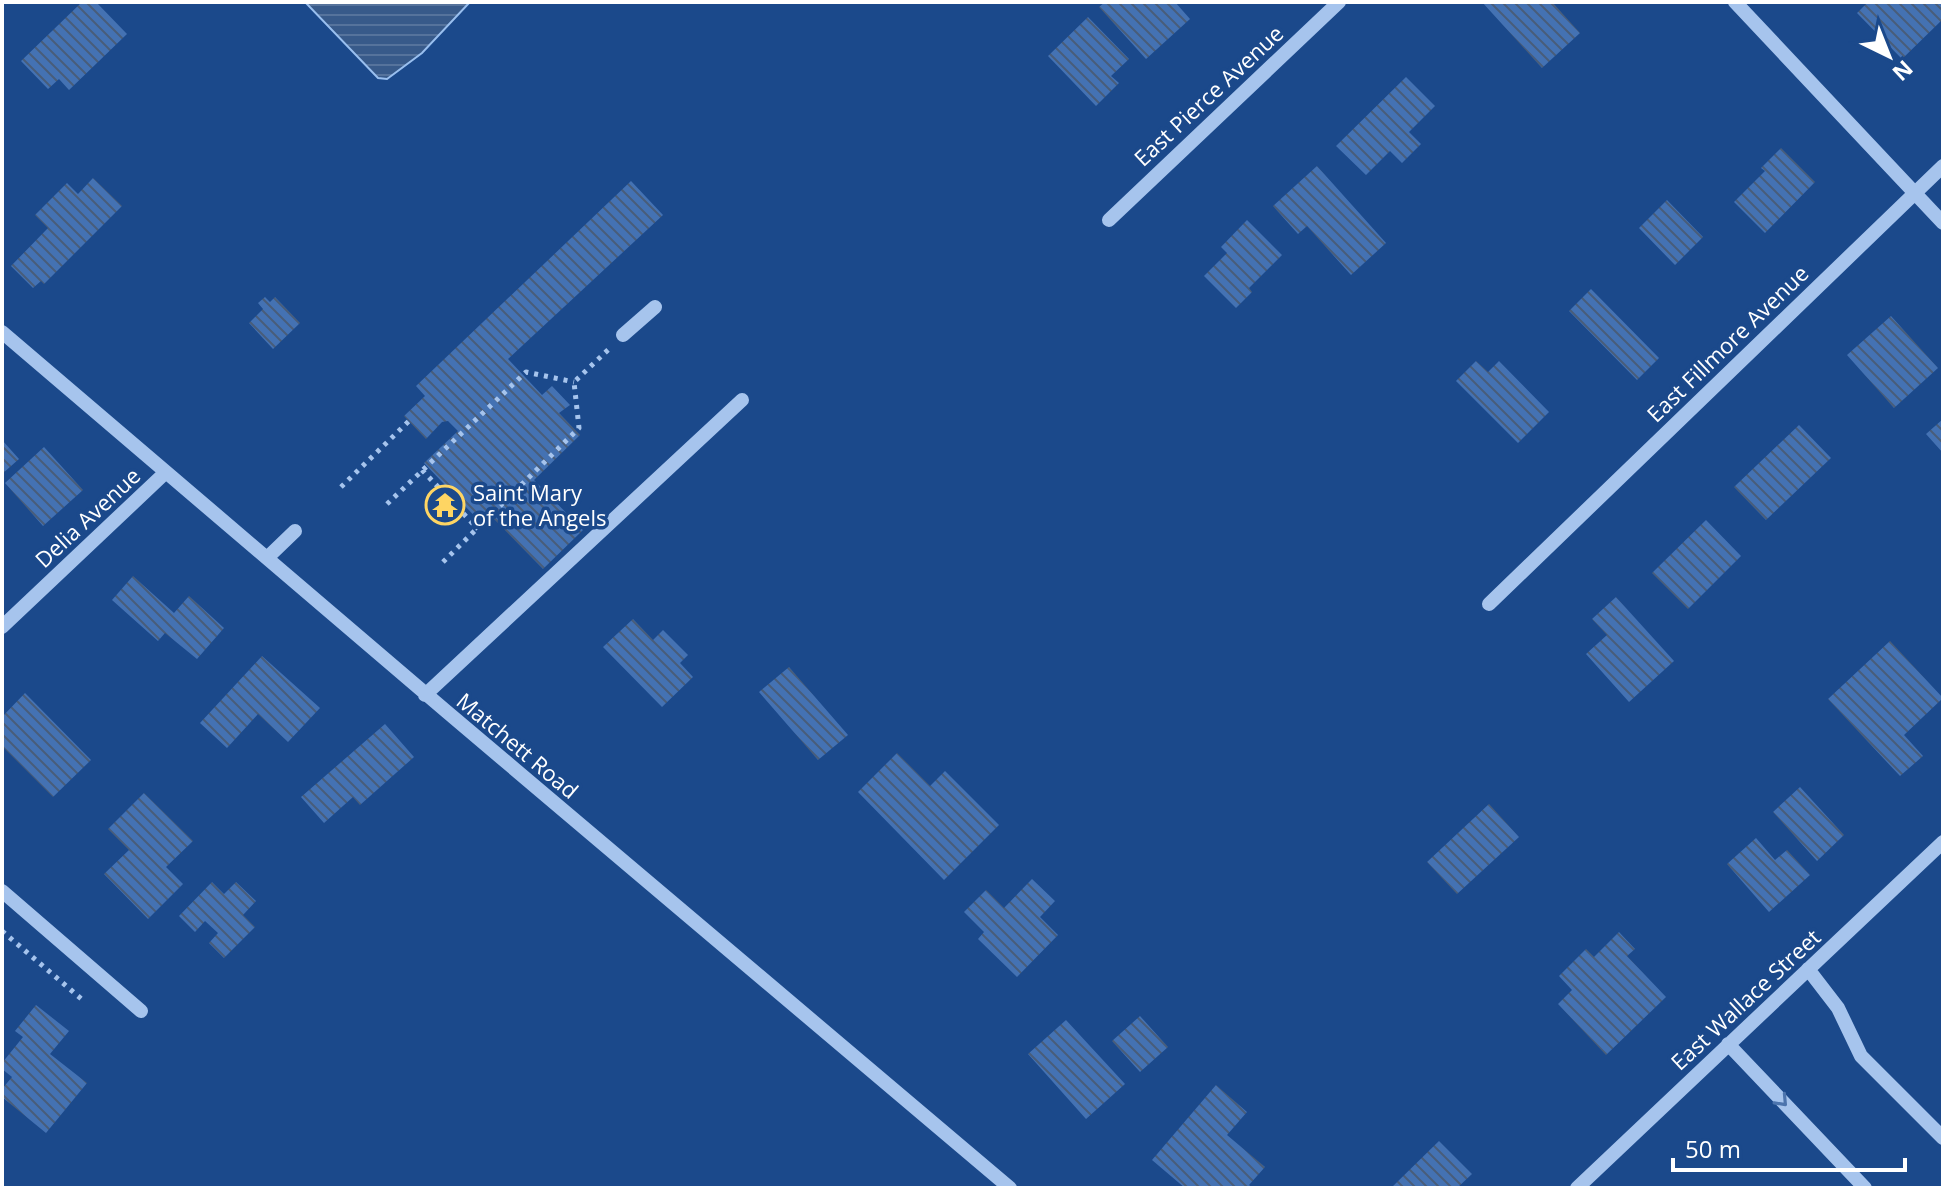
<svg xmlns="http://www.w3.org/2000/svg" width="1945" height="1190" viewBox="0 0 1945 1190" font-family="'Open Sans',sans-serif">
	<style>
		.water { fill: url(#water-rules); stroke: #99bfef; stroke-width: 2 }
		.building { fill: url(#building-back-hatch) }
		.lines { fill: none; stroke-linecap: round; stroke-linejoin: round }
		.path { stroke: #a6c4ed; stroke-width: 5; stroke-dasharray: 4 6; stroke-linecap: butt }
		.minor { stroke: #a6c4ed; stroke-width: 14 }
		.oneway { stroke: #4c74ad }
		.labels { text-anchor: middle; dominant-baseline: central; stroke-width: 7; stroke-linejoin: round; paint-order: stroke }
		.street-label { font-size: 22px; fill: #fff; stroke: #1b498b }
		.poi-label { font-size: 22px; fill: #fff; stroke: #1b498b; text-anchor: start }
	</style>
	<defs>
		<pattern id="water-rules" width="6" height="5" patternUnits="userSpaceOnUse" patternTransform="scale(2)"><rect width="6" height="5" fill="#385a8a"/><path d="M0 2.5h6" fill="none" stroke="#56739c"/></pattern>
		<pattern id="building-back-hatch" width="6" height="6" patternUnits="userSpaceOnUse" patternTransform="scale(2)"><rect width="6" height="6" fill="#4472b3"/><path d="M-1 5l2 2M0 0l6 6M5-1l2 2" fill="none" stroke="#485d7a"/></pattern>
	</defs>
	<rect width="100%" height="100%" fill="#1b498b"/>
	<!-- water -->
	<path class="water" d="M305 2H470L422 53 387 79 378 78Z"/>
	<!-- building -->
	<path class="building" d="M82 2H96L127 34 69 90 59 79 48 89 21 61Z
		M1105 2H1175L1190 19 1146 59 1099 7Z
		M1482 2H1552L1580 33 1542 68Z
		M1868 2H1943V19L1902 59 1857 13Z
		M1088 17 1129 59 1111 76 1119 83 1096 106 1048 56Z
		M1406 77 1435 106 1409 132 1421 144 1402 163 1390 151 1366 175 1336 146Z
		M1781 148 1815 182 1765 233 1734 202 1765 171 1761 168Z
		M1317 166 1386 243 1351 275 1307 226 1298 234 1273 206Z
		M93 178 122 206 44 284 41 281 33 288 11 266 48 228 35 215 67 183 78 194Z
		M631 181 663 215 508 359 542 395 552 386 570 405 559 413 580 435 534 480 583 530 543 569 493 518 485 527 424 463 458 431 448 421 442 422 426 439 404 416 425 396 416 386Z
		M1667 200 1703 237 1675 265 1639 228Z
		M1247 220 1282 255 1249 288 1252 292 1236 308 1204 276 1227 253 1221 247Z
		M1591 289 1659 358 1637 380 1569 311Z
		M265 297 270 302 275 297 300 323 273 349 249 323 263 309 258 303Z
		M1891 316 1938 368 1894 408 1847 355Z
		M1476 361 1488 372 1499 361 1549 412 1518 443 1456 381Z
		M1943 419V453L1926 434Z
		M1799 425 1831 458 1766 520 1734 487Z
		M2 440 19 459 2 474Z
		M44 447 83 490 43 526 5 483Z
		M1706 520 1741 556 1688 609 1652 573Z
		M133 576 174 613 189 596 224 628 197 659 165 633 158 641 112 600Z
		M1616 597 1674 661 1629 702 1586 654 1607 635 1592 619Z
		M633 619 653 640 663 630 688 655 680 663 693 677 662 707 603 647Z
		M1890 641 1943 698 1904 735 1923 756 1900 776 1828 699Z
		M262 656 320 708 288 742 258 714 227 748 200 723Z
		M789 667 848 735 818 760 759 692Z
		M25 693 91 760 53 797 2 746V717Z
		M385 724 414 757 360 805 353 797 324 823 301 797Z
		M897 753 930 786 945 771 999 825 944 880 858 792Z
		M1800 787 1844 835 1817 861 1773 812Z
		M144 793 193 841 166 867 183 884 148 919 104 874 129 850 108 829Z
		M1489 804 1519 837 1457 894 1427 862Z
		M1756 838 1775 860 1787 850 1810 875 1769 912 1727 864Z
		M1032 879 1055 901 1040 917 1058 935 1017 977 978 939 984 932 964 912 986 890 1004 908Z
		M212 882 224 894 236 882 256 901 243 915 255 927 224 958 209 943 218 933 205 921 195 932 179 916Z
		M1619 932 1635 949 1627 956 1666 997 1606 1055 1558 1004 1572 990 1559 976 1586 949 1594 957Z
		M36 1005 69 1031 50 1054 87 1083 46 1133 2 1097V1089L12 1077 2 1069V1063L23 1037 15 1031Z
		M1140 1016 1168 1047 1140 1072 1112 1041Z
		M1066 1020 1125 1084 1086 1119 1028 1054Z
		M1216 1085 1247 1112 1227 1135 1265 1167 1249 1185 1253 1188H1185L1152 1160Z
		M1439 1141 1472 1174 1457 1188H1391Z"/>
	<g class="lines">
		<!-- path -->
		<path class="path" d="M422 470 478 529
			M341 487 409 421
			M387 504 526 372 574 382
			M443 562 579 428 574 382 610 348
			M2 931 85 1002"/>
		<!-- minor -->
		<path class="minor" d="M1735 2 1943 223
			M1109 220 1339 2
			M2 332C337 619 672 904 1010 1188
			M623 335 655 307
			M268 557 295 531
			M1489 604 1943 166
			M2 627 166 472
			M425 695 742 400
			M2 891 141 1011
			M1808 969 1838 1008 1861 1056 1943 1138
			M1728 1044 1865 1188
			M1577 1188 1943 842"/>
	</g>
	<!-- one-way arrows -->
	<defs><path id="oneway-chevron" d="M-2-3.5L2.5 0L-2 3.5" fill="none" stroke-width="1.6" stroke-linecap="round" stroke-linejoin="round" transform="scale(2)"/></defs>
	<use class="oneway" href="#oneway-chevron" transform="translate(1782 1101) rotate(47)"/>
	<!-- icons -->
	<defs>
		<g id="temple-ring" transform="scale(2)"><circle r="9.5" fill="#1b498b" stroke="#fed563" stroke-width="1.5"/><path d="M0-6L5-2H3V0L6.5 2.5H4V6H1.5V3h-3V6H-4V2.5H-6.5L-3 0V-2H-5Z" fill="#fed563"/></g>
	</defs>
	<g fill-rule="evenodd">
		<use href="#temple-ring" x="445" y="505"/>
	</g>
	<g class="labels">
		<!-- street labels -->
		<g class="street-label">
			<text transform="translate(1208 95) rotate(-43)">East Pierce Avenue</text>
			<text transform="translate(1727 343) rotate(-44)">East Fillmore Avenue</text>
			<text transform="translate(87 517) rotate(-43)">Delia Avenue</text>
			<text transform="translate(518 745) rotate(40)">Matchett Road</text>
			<text transform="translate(1745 999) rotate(-43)">East Wallace Street</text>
		</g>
		<!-- poi labels -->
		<g class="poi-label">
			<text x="473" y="492">Saint Mary<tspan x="473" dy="25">of the Angels</tspan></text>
		</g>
	</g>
	<!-- border -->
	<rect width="1945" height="1190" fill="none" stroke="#ffffff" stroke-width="8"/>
	<!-- north arrow -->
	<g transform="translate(1889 56) rotate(137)" stroke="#1b498b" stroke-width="6" paint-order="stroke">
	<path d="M0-6L14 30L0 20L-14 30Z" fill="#ffffff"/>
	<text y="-12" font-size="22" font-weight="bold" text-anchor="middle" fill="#ffffff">N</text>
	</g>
	<!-- scale -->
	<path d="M1673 1158v12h232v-12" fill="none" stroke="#ffffff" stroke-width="4"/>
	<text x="1685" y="1158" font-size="24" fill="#ffffff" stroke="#1b498b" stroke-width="6" paint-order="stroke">50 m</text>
</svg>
